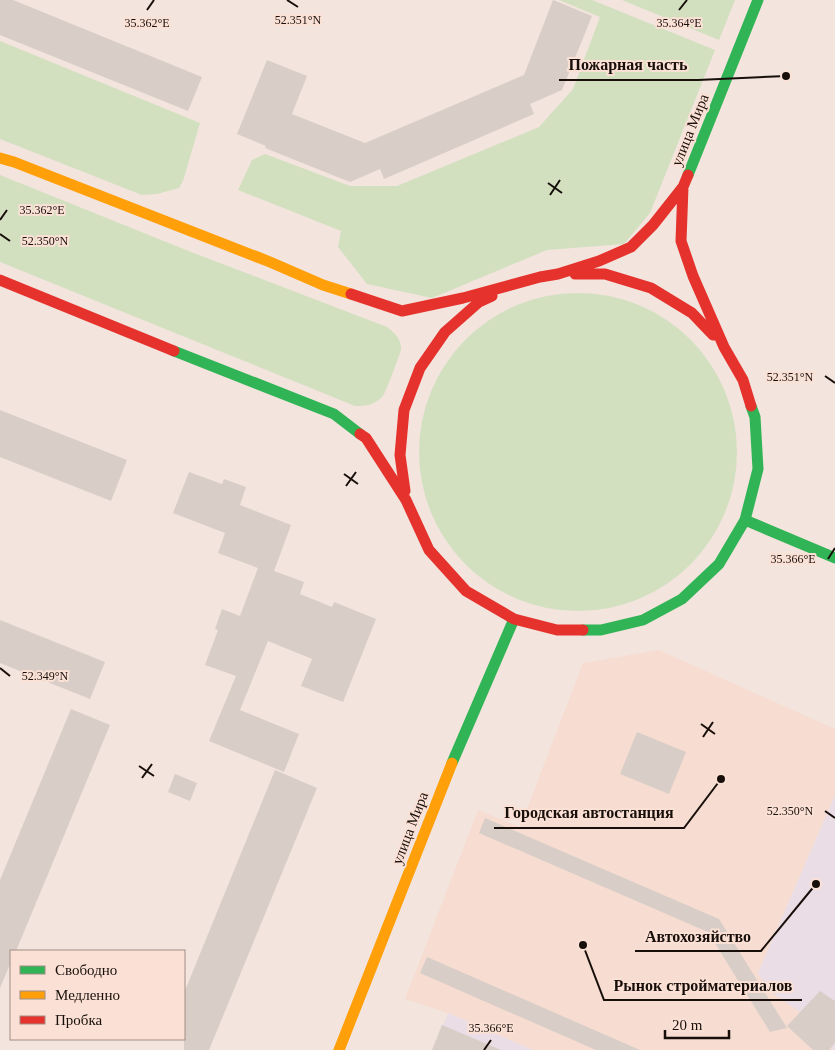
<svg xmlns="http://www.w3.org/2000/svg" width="835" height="1050" viewBox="0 0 835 1050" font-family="'Times New Roman',serif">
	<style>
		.built { fill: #f6dcd1 }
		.industrial { fill: #ebdde5 }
		.green { fill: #d2e0c0 }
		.building { fill: #d8cec7 }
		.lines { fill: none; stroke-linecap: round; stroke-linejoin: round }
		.fast { stroke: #30b455; stroke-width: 11 }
		.slow { stroke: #ff9f0a; stroke-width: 11 }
		.jam { stroke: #e5322d; stroke-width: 11 }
		.ticks { fill: none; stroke: #180f0b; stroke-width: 2 }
		.labels { text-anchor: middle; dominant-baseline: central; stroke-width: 4; stroke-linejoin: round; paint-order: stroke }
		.street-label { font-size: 15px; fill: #180f0b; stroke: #fbe1d5 }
		.ticks-label { font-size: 12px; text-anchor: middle; fill: #180f0b; stroke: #fbe1d5; stroke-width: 4; stroke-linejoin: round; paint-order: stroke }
		.leader { fill: none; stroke: #180f0b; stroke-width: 2 }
		.callout-dot { fill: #180f0b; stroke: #fbe1d5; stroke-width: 2 }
		.callout-label { font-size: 16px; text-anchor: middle; font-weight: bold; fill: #180f0b; stroke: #fbe1d5; stroke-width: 4; stroke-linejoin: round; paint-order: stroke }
	</style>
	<rect width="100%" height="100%" fill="#f3e4dd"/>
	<!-- built -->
	<path class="built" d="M659 650 835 729V795L758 973 826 1030 832 1050H533L448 1013 405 999 478 810 520 827 583 663Z"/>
	<!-- industrial -->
	<path class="industrial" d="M835 795V1050H832L826 1030 768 990 758 973Z
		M448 1013 533 1050H433Z"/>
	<!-- green -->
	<path class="green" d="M559 0H592L715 50 650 213 624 244 547 250 432 298 367 284 338 247 341 231 238 190 252 160 265 154 350 186H397L539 127 573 89 600 17Z
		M622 0H735L719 40Z
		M0 41 200 123 183 181 179 188 157 194 142 195 0 139Z
		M0 175 186 250 387 327C394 332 402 340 401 349 401 352 385 394 383 396 375 405 366 406 355 406L0 262Z
		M419 452a159 159 0 1 1 318 0a159 159 0 1 1-318 0Z"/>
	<!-- building -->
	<path class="building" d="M0 0H13L202 77 188 111 0 35Z
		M553 0 592 16 562 90 530 104 534 114 384 179 380 169 350 182 265 148 266 146 237 134 267 60 307 76 292 114 365 143 524 75Z
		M0 410 127 460 111 501 0 457Z
		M189 472 222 484 224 479 246 487 240 505 291 525 274 571 304 582 300 594 332 607 334 602 376 619 343 702 301 686 312 659 268 641 240 710 299 734 284 772 209 741 236 676 205 665 218 630 215 629 222 609 240 616 258 568 218 553 225 533 173 513Z
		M0 620 105 662 90 699 0 663Z
		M71 709 110 725 16 951H11V962L0 988V880Z
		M637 732 686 752 669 794 620 774Z
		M275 770 317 788 209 1050H184V993Z
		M175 774 197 783 190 801 168 792Z
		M485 818 719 919 787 1028 770 1032 708 932 479 833Z
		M427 957 640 1050H596L420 973Z
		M820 991 835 1001V1043L829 1050H813L787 1026Z
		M442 1025 501 1050H432Z"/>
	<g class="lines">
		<!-- fast -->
		<path class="fast" d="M688 175 758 0
			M174 351 334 414 360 434
			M745 520 835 558
			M583 630H601L643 620 682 599 719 564 745 520 758 469 755 417 751 406
			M452 763 514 619"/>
		<!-- slow -->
		<path class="slow" d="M0 158 14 162 270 262 323 285 351 294
			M339 1050 452 763"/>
		<!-- jam -->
		<path class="jam" d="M683 187 681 241 693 276 724 347 743 380 751 406
			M575 274H605L651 288 692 313 713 335
			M0 280 174 351
			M351 294 402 311 463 298 540 277 558 274 599 261 631 247 653 225 683 187 688 175
			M360 434 366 438 406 500 429 550 466 591 514 619 557 630H583
			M405 491 400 455 404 410 420 368 445 332 479 302 492 296"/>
	</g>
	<!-- ticks -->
	<path class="ticks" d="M287 0 298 7M147 10 154 0M679 10 687 0M548 183 562 193M550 195 560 180M0 220 7 210M0 234 10 241M825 376 835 383M344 474 358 484M346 486 356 472M828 559 835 548M0 668 10 676M701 724 715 734M703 737 713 722M139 766 154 776M142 778 152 764M825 811 835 818M484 1050 491 1040"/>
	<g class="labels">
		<!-- street labels -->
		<g class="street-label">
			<text transform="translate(690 130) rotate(-68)">улица Мира</text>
			<text transform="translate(410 828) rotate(-69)">улица Мира</text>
		</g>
	</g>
	<g class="ticks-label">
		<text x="298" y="24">52.351°N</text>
		<text x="147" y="27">35.362°E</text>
		<text x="679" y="27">35.364°E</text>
		<text x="42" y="214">35.362°E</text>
		<text x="45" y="245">52.350°N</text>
		<text x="790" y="381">52.351°N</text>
		<text x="793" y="563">35.366°E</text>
		<text x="45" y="680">52.349°N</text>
		<text x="790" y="815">52.350°N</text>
		<text x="491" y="1032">35.366°E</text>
	</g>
	<!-- callouts -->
	<path class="leader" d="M786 76L698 80H559M721 779L684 828H494M816 884L761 951H635M583 945L604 1000H802"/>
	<g class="callout-dot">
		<circle cx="786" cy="76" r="5"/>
		<circle cx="721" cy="779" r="5"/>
		<circle cx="816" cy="884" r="5"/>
		<circle cx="583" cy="945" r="5"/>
	</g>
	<g class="callout-label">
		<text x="628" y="70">Пожарная часть</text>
		<text x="589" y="818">Городская автостанция</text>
		<text x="698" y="942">Автохозяйство</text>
		<text x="703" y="991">Рынок стройматериалов</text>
	</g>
	<!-- legend -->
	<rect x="10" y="950" width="175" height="90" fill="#fbe1d5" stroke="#a08d84"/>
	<rect x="20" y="966" width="25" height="8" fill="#30b455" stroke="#a08d84"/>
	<text x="55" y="975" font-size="15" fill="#180f0b">Свободно</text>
	<rect x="20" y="991" width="25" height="8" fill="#ff9f0a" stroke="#a08d84"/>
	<text x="55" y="1000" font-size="15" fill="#180f0b">Медленно</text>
	<rect x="20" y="1016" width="25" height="8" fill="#e5322d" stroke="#a08d84"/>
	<text x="55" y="1025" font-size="15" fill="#180f0b">Пробка</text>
	<!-- scale -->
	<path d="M665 1030v8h64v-8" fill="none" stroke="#180f0b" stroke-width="2.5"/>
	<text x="672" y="1030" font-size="15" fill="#180f0b" stroke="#fbe1d5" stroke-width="4" paint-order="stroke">20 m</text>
</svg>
